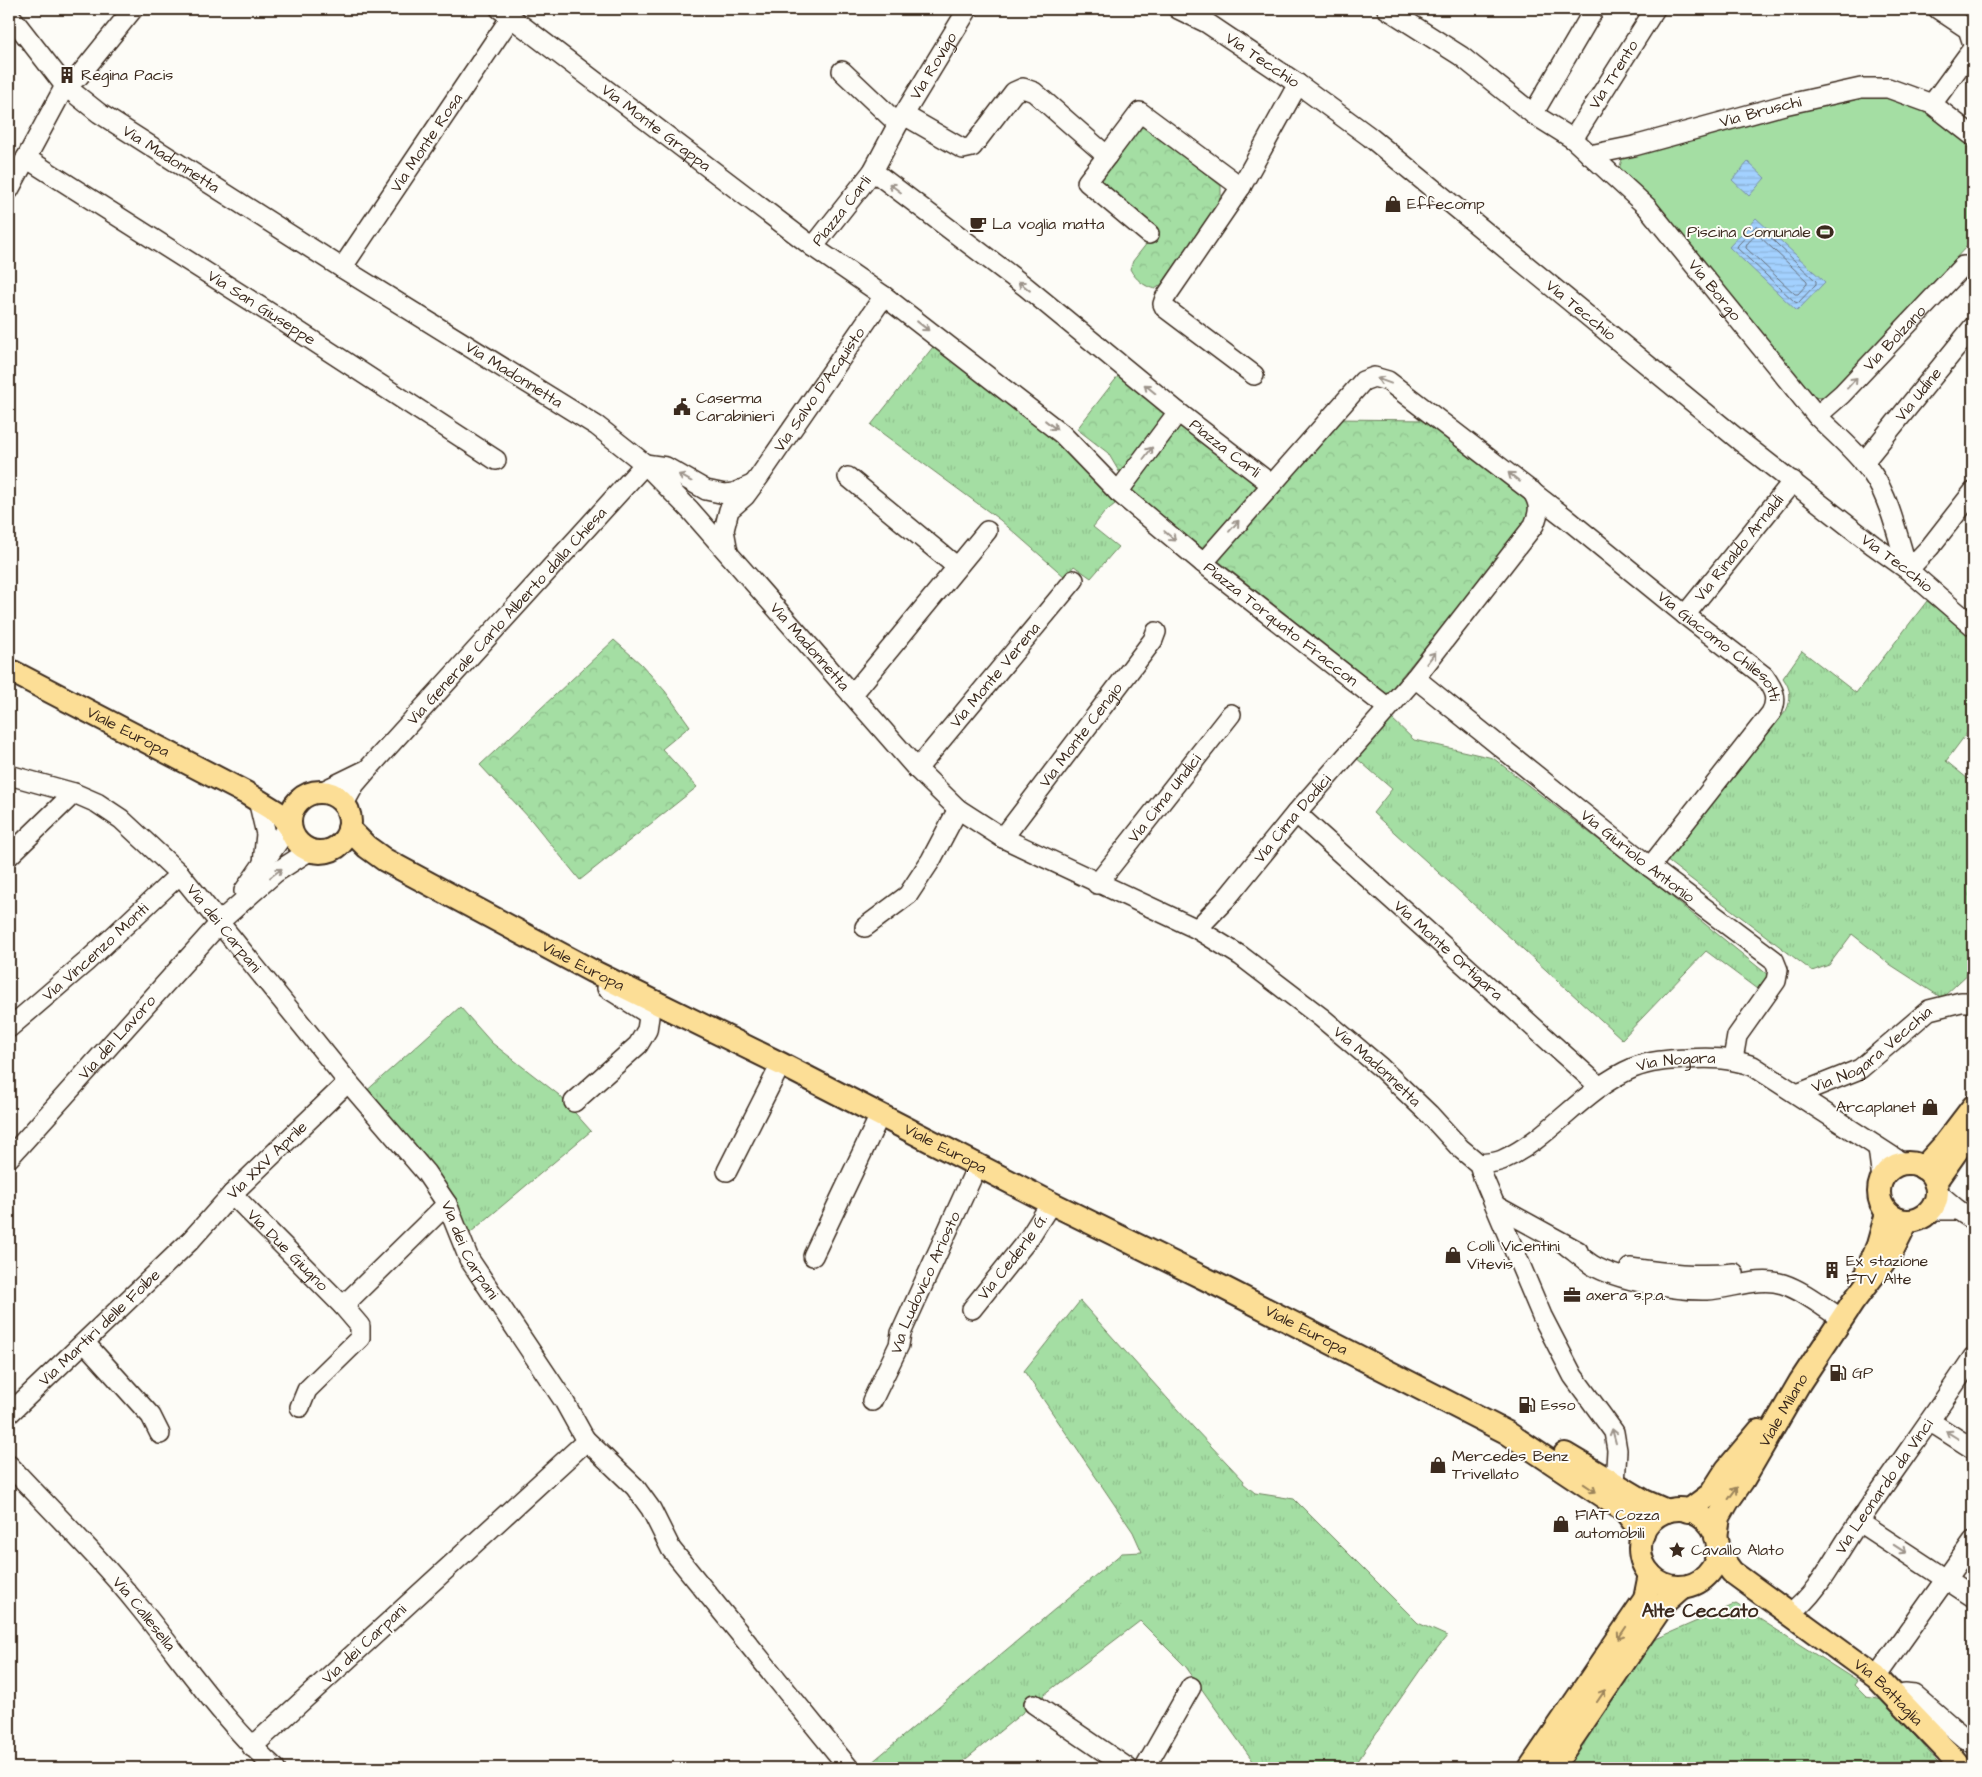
<svg xmlns="http://www.w3.org/2000/svg" width="1982" height="1777" viewBox="0 0 1982 1777" font-family="'Architects Daughter',sans-serif">
	<style>
		.grass { fill: url(#grass-tufts); stroke: #708460 }
		.forest { fill: url(#forest-crowns); stroke: #708460 }
		.pitch { fill: #a4dea3; stroke: #708460 }
		.water { fill: url(#water-rules); stroke: #798ea5 }
		.lines { fill: none; stroke-linecap: round; stroke-linejoin: round }
		.shore { stroke: #656d78; stroke-width: 1 }
		.minor-casing { stroke: #3b2a1e; stroke-width: 22 }
		.major-casing { stroke: #3b2a1e; stroke-width: 26 }
		.minor { stroke: #fdfcf7; stroke-width: 19 }
		.major { stroke: #fcde96; stroke-width: 22 }
		.oneway { stroke: #9c938a }
		.oneway2 { stroke: #9c845a }
		.labels { text-anchor: middle; dominant-baseline: central; stroke-width: 4; stroke-linejoin: round; paint-order: stroke }
		.street-label { font-size: 16px; fill: #3b2a1e; stroke: #fdfcf7 }
		.poi-label { font-size: 16px; fill: #3b2a1e; stroke: #fdfcf7; text-anchor: start }
		.quarter-label { font-size: 19px; font-weight: bold; fill: #3b2a1e; stroke: #fdfcf7 }
	</style>
	<defs>
		<pattern id="grass-tufts" width="24" height="20" patternUnits="userSpaceOnUse" patternTransform="scale(1.25)"><rect width="24" height="20" fill="#a4dea3"/><path d="M3 7l-1-3M5 7V3M7 7l1-3M15 17l-1-3M17 17v-4M19 17l1-3" fill="none" stroke="#8ebf8c"/></pattern>
		<pattern id="forest-crowns" width="20" height="18" patternUnits="userSpaceOnUse" patternTransform="scale(1.25)"><rect width="20" height="18" fill="#a4dea3"/><path d="M2 6a3 3 0 1 1 6 0M12 15a3 3 0 1 1 6 0" fill="none" stroke="#8ebf8c"/></pattern>
		<pattern id="water-rules" width="6" height="5" patternUnits="userSpaceOnUse" patternTransform="scale(1.25)"><rect width="6" height="5" fill="#a3d1ff"/><path d="M0 2.5h6" fill="none" stroke="#8db4da"/></pattern>
	</defs>
	<rect width="100%" height="100%" fill="#fdfcf7"/>
	<filter id="ink" filterUnits="userSpaceOnUse"><feTurbulence type="fractalNoise" baseFrequency=".02" numOctaves="2"/><feDisplacementMap in="SourceGraphic" scale="10" xChannelSelector="R" yChannelSelector="G"/><feConvolveMatrix kernelMatrix="1 2 1 2 8 2 1 2 1" color-interpolation-filters="sRGB"/></filter>
	<g filter="url(#ink)">
		<!-- grass -->
		<path class="grass" d="M933 347 1060 442 1084 465 1115 504 1104 513 1093 527 1118 547 1091 578 1074 566 1065 577 1000 520 871 425Z
			M1927 601 1973 636V725L1946 761 1973 783V969L1942 998 1891 965 1852 934 1829 965 1812 971 1666 860 1786 711C1792 699 1791 689 1783 678L1802 651 1856 693Z
			M1389 716 1414 740 1493 758 1653 882 1768 975 1757 989 1706 951 1622 1039 1373 813 1392 789 1355 757Z
			M460 1007 492 1043 559 1095 591 1131 464 1238 363 1094Z
			M1080 1301 1194 1428 1244 1481 1243 1483 1255 1493 1294 1499 1418 1623 1447 1636 1423 1666 1352 1768H1258L1186 1667 1140 1621 1055 1686 955 1768H865L1122 1553 1142 1552 1133 1532 1024 1371Z
			M1736 1604 1857 1681 1854 1685 1866 1697 1884 1700 1943 1768H1564L1649 1642Z"/>
		<!-- forest -->
		<path class="forest" d="M1138 120 1221 186V196L1214 209 1161 285 1155 289C1145 287 1135 279 1130 269L1133 261 1155 233 1095 184Z
			M1119 375 1272 494 1336 419 1428 420 1530 502 1532 518 1387 694 1131 492 1108 453 1077 429Z
			M614 640 641 664 665 691 690 726 662 749 697 787 580 880 532 821 480 765Z"/>
		<!-- pitch -->
		<path class="pitch" d="M1863 94 1894 96 1946 123 1973 144V253L1966 247 1833 391 1820 398 1805 396 1618 173 1623 156Z"/>
		<!-- water -->
		<path class="water" d="M1748 162 1765 178 1749 196 1732 180Z
			M1756 218 1825 282 1797 311 1729 247Z"/>
		<g class="lines">
			<!-- shore -->
			<path class="shore" d="M1758 226 1816 281V284L1798 303 1795 302 1737 248 1738 245 1755 227Z
				M1758 235 1807 281V284L1798 294H1795L1746 248C1746 243 1754 236 1758 235Z"/>
			<!-- minor casing -->
			<g class="minor-casing">
				<g id="minor">
					<path id="s1" d="M500 9 813 247 884 296 1062 434 1118 492 1203 563 1388 708"/>
					<path id="s2" d="M1178 9 1207 23 1298 84 1370 137 1740 441 1873 545 1908 570 1973 626"/>
					<path id="s3" d="M1387 9 1461 56 1533 114 1573 139 1647 207 1817 416C1836 435 1858 453 1873 475 1890 499 1899 542 1908 570L1930 547 1973 492"/>
					<path d="M1938 9 1968 29 1973 44"/>
					<path id="s4" d="M9 14 65 86 99 113 342 268 597 426 645 464 690 510 917 769 958 809 1003 838 1197 929 1241 956 1322 1018 1380 1067 1429 1114 1460 1148 1479 1164 1483 1177 1542 1316 1573 1376 1614 1432 1617 1450 1615 1484"/>
					<path d="M842 71 898 124"/>
					<path d="M1932 104 1973 48"/>
					<path d="M1533 114 1592 13"/>
					<path d="M904 115 963 149 972 147 1014 92 1023 88 1034 92 1107 156 1140 112 1241 187"/>
					<path id="s5" d="M1573 139 1655 9"/>
					<path id="s6" d="M1590 155 1634 146 1784 105 1861 88H1888L1932 104 1973 136"/>
					<path d="M1107 156 1087 182 1149 234"/>
					<path id="s7" d="M26 158 278 318 496 460"/>
					<path id="s8" d="M873 171 1026 287 1178 412 1271 484"/>
					<path d="M9 190 65 86 79 76 133 9"/>
					<path id="s9" d="M813 247 873 171 898 124 968 9"/>
					<path id="s10" d="M342 268 511 17"/>
					<path d="M1254 375 1165 308 1163 304 1165 298 1241 187 1298 84"/>
					<path id="s11" d="M1817 416 1842 394 1963 266H1973"/>
					<path id="s12" d="M1863 463 1973 327"/>
					<path d="M848 477 956 566"/>
					<path d="M1118 492 1178 412"/>
					<path id="s13" d="M728 552 724 530 729 510 745 496 759 477 884 296"/>
					<path id="s14" d="M1203 563 1363 381 1374 377 1388 381 1566 518 1685 615 1764 676C1773 689 1779 698 1771 713L1650 867"/>
					<path id="s15" d="M1685 615 1793 481"/>
					<path id="s16" d="M1415 678 1650 867 1774 960 1778 970 1776 981 1737 1036 1733 1059"/>
					<path d="M852 695 987 531"/>
					<path id="s17" d="M917 769 1074 580"/>
					<path id="s18" d="M9 775 74 793 97 803 121 819 180 874 348 1082 426 1173 447 1204 469 1259 564 1401 585 1439 582 1445 252 1747"/>
					<path d="M321 792 364 771"/>
					<path d="M258 800 266 834 263 863"/>
					<path id="s19" d="M344 804 355 784 367 770 645 464 666 467 706 490 725 494 734 493 754 484"/>
					<path id="s20" d="M1296 813 1600 1087"/>
					<path id="s21" d="M1003 838 1153 640 1156 632"/>
					<path d="M9 856 74 793"/>
					<path id="s22" d="M1097 884 1231 714"/>
					<path d="M244 891 289 826"/>
					<path d="M865 927 908 895 931 860 958 809"/>
					<path id="s23" d="M1197 929 1226 899 1296 813 1415 678 1534 525C1540 511 1540 504 1532 491"/>
					<path id="s24" d="M9 1028 86 962 180 874"/>
					<path id="s25" d="M1797 1094 1860 1069 1929 1010 1961 1002H1973"/>
					<path d="M574 1102 638 1045 647 1030 649 1017 645 1012 607 988"/>
					<path d="M1878 1148 1882 1179"/>
					<path id="s26" d="M9 1158 226 916 275 873 309 851"/>
					<path id="s27" d="M1479 1164C1486 1163 1495 1163 1502 1160 1551 1138 1583 1089 1633 1068 1650 1061 1668 1060 1686 1059 1710 1057 1730 1058 1753 1066L1904 1164"/>
					<path d="M727 1171 781 1064"/>
					<path d="M1937 1192 1958 1210 1973 1220"/>
					<path id="s28" d="M232 1194 343 1306 360 1326V1338L307 1390 300 1407"/>
					<path d="M1496 1206 1578 1251"/>
					<path d="M1930 1210H1958"/>
					<path d="M1567 1246C1575 1252 1583 1259 1592 1265 1617 1280 1677 1291 1707 1290 1731 1289 1759 1276 1783 1284 1804 1291 1823 1307 1842 1319"/>
					<path d="M813 1256 880 1115"/>
					<path d="M1630 1268C1665 1273 1699 1277 1734 1273"/>
					<path d="M343 1306 447 1204"/>
					<path id="s29" d="M972 1309 1029 1238 1051 1203"/>
					<path d="M85 1343 151 1416 160 1434"/>
					<path id="s30" d="M872 1401 899 1345 901 1333 978 1164"/>
					<path id="s31" d="M9 1414 190 1241 232 1194 348 1082"/>
					<path d="M1931 1422 1973 1449"/>
					<path d="M585 1439 635 1487 651 1509 671 1549 849 1768"/>
					<path id="s32" d="M9 1465C53 1512 100 1558 140 1608 184 1662 223 1721 275 1768"/>
					<path d="M1859 1522 1973 1597"/>
					<path id="s33" d="M1790 1614C1818 1593 1833 1560 1852 1532 1892 1473 1934 1416 1973 1357"/>
					<path d="M1876 1677 1973 1541"/>
					<path d="M1896 1696 1904 1694 1915 1695 1965 1738 1973 1743"/>
					<path d="M1034 1704 1128 1768"/>
					<path d="M1145 1768 1191 1687"/>
				</g>
			</g>
			<!-- major casing -->
			<g class="major-casing">
				<g id="major">
					<path id="s34" d="M9 670 246 793 280 814 289 826"/>
					<circle cx="320" cy="822" r="30"/>
					<path id="s35" d="M349 829 367 847 385 860 592 971 781 1064 1051 1203 1224 1288 1506 1432 1625 1511 1643 1534"/>
					<circle cx="1908" cy="1192" r="29"/>
					<path d="M1923 1168 1944 1145 1973 1107"/>
					<path d="M1935 1182 1966 1138"/>
					<path d="M1867 1271 1878 1245 1887 1213"/>
					<path d="M1565 1454 1644 1501 1667 1511"/>
					<circle cx="1679" cy="1548" r="39"/>
					<path d="M1688 1511 1711 1494 1727 1469 1759 1431"/>
					<path id="s36" d="M1716 1537 1719 1517 1728 1501 1743 1480 1800 1382 1853 1302 1892 1251 1907 1221"/>
					<path id="s37" d="M1718 1553 1732 1572 1876 1677 1947 1751 1961 1768"/>
					<path d="M1530 1768 1645 1599 1650 1574"/>
					<path d="M1552 1768 1665 1602 1682 1587"/>
				</g>
			</g>
			<!-- minor -->
			<use href="#minor" class="minor"/>
			<!-- major -->
			<use href="#major" class="major"/>
		</g>
		<!-- one-way arrows -->
		<defs><path id="oneway-shaft" d="M-6 0H5M1.5-3L5.5 0L1.5 3" fill="none" stroke-width="1.6" stroke-linecap="round" stroke-linejoin="round" transform="scale(1.25)"/></defs>
		<g class="oneway">
			<use href="#oneway-shaft" transform="translate(895 188) rotate(-143)"/>
			<use href="#oneway-shaft" transform="translate(1024 286) rotate(-142)"/>
			<use href="#oneway-shaft" transform="translate(923 326) rotate(38)"/>
			<use href="#oneway-shaft" transform="translate(1384 381) rotate(-160)"/>
			<use href="#oneway-shaft" transform="translate(1852 383) rotate(-48)"/>
			<use href="#oneway-shaft" transform="translate(1150 389) rotate(-141)"/>
			<use href="#oneway-shaft" transform="translate(1051 425) rotate(38)"/>
			<use href="#oneway-shaft" transform="translate(1148 453) rotate(-53)"/>
			<use href="#oneway-shaft" transform="translate(1514 477) rotate(-142)"/>
			<use href="#oneway-shaft" transform="translate(685 478) rotate(-151)"/>
			<use href="#oneway-shaft" transform="translate(1234 526) rotate(-49)"/>
			<use href="#oneway-shaft" transform="translate(1170 536) rotate(40)"/>
			<use href="#oneway-shaft" transform="translate(1431 658) rotate(-52)"/>
			<use href="#oneway-shaft" transform="translate(276 873) rotate(-37)"/>
			<use href="#oneway-shaft" transform="translate(1952 1435) rotate(-148)"/>
			<use href="#oneway-shaft" transform="translate(1614 1436) rotate(-105)"/>
			<use href="#oneway-shaft" transform="translate(1900 1549) rotate(33)"/>
		</g>
		<g class="oneway2">
			<use href="#oneway-shaft" transform="translate(1590 1488) rotate(34)"/>
			<use href="#oneway-shaft" transform="translate(1733 1493) rotate(-54)"/>
			<use href="#oneway-shaft" transform="translate(1622 1633) rotate(124)"/>
			<use href="#oneway-shaft" transform="translate(1601 1696) rotate(-56)"/>
		</g>
	</g>
	<!-- icons -->
	<defs>
		<g id="building-bare" transform="scale(1.35)"><path d="M-4-6H4V6H1V3H-1V6H-4ZM-2.5-4.3h1.7v1.8h-1.7ZM.8-4.3h1.7v1.8H.8ZM-2.5-1h1.7V.8h-1.7ZM.8-1h1.7V.8H.8Z" fill="#3b2a1e" stroke="#fdfcf7" stroke-width="2.5" paint-order="stroke"/></g>
		<g id="shop-bare" transform="scale(1.35)"><path d="M-5-2.5h2.3a2.7 3.5 0 0 1 5.4 0H5L5.5 6h-11ZM-1.5-2.5h3a1.5 2.3 0 0 0-3 0Z" fill="#3b2a1e" stroke="#fdfcf7" stroke-width="2.5" paint-order="stroke"/></g>
		<g id="cafe-bare" transform="scale(1.35)"><path d="M-5.5-4.5H6V0H3Q3 3.5 0 3.5H-2.5Q-5.5 3.5-5.5 0ZM3-3.2v2h1.7v-2ZM-6 4.5H4V6H-6Z" fill="#3b2a1e" stroke="#fdfcf7" stroke-width="2.5" paint-order="stroke"/></g>
		<g id="stadium-bare" transform="scale(1.35)"><path d="M0-5a6.5 5 0 1 0 0 10a6.5 5 0 1 0 0-10ZM-3.5-1.8h7v3.6h-7Z" fill="#3b2a1e" stroke="#fdfcf7" stroke-width="2.5" paint-order="stroke"/></g>
		<g id="civic-bare" transform="scale(1.35)"><path d="M-.6-6.5H3V-4.5H.6V-3L4-1V1h2V6H-6V1h2V-1L-.6-3ZM-1.2 2.5V6h2.4V2.5Z" fill="#3b2a1e" stroke="#fdfcf7" stroke-width="2.5" paint-order="stroke"/></g>
		<g id="office-bare" transform="scale(1.35)"><path d="M-6-3h4V-5.5h4V-3h4V5H-6ZM-1-4.5V-3h2v-1.5ZM-6 0V1H6V0Z" fill="#3b2a1e" stroke="#fdfcf7" stroke-width="2.5" paint-order="stroke"/></g>
		<g id="fuel-bare" transform="scale(1.35)"><path d="M-5.5-6h7V0h2V4h1.3V-2.5L3-4.5l.8-.8L6-3V5H2.5V1h-1V6h-7ZM-4.2-4.7v3.2H.2V-4.7Z" fill="#3b2a1e" stroke="#fdfcf7" stroke-width="2.5" paint-order="stroke"/></g>
		<g id="sight-bare" transform="scale(1.35)"><path d="M0-6L1.8-2.2L6-1.7L2.9 1.2L3.7 5.4L0 3.3L-3.7 5.4L-2.9 1.2L-6-1.7L-1.8-2.2Z" fill="#3b2a1e" stroke="#fdfcf7" stroke-width="2.5" paint-order="stroke"/></g>
	</defs>
	<g fill-rule="evenodd">
		<use href="#building-bare" x="67" y="75"/>
		<use href="#shop-bare" x="1393" y="204"/>
		<use href="#cafe-bare" x="978" y="224"/>
		<use href="#stadium-bare" x="1825" y="232"/>
		<use href="#civic-bare" x="682" y="407"/>
		<use href="#shop-bare" x="1930" y="1107"/>
		<use href="#shop-bare" x="1453" y="1255"/>
		<use href="#building-bare" x="1832" y="1270"/>
		<use href="#office-bare" x="1572" y="1295"/>
		<use href="#fuel-bare" x="1838" y="1373"/>
		<use href="#fuel-bare" x="1527" y="1405"/>
		<use href="#shop-bare" x="1438" y="1465"/>
		<use href="#shop-bare" x="1561" y="1524"/>
		<use href="#sight-bare" x="1677" y="1550"/>
	</g>
	<g class="labels">
		<!-- street labels -->
		<g class="street-label">
			<text stroke="none"><textPath href="#s2" startOffset="99">Via Tecchio</textPath></text>
			<text stroke="none"><textPath href="#s9" startOffset="218">Via Rovigo</textPath></text>
			<text stroke="none"><textPath href="#s5" startOffset="76">Via Trento</textPath></text>
			<text stroke="none"><textPath href="#s6" startOffset="176">Via Bruschi</textPath></text>
			<text stroke="none"><textPath href="#s1" startOffset="196">Via Monte Grappa</textPath></text>
			<text stroke="none"><textPath href="#s10" startOffset="151">Via Monte Rosa</textPath></text>
			<text stroke="none"><textPath href="#s4" startOffset="220">Via Madonnetta</textPath></text>
			<text stroke="none"><textPath href="#s9" startOffset="46">Piazza Carli</textPath></text>
			<text stroke="none"><textPath href="#s3" startOffset="435">Via Borgo</textPath></text>
			<text stroke="none"><textPath href="#s7" startOffset="279">Via San Giuseppe</textPath></text>
			<text stroke="none"><textPath href="#s2" startOffset="504">Via Tecchio</textPath></text>
			<text stroke="none"><textPath href="#s11" startOffset="110">Via Bolzano</textPath></text>
			<text stroke="none"><textPath href="#s4" startOffset="625">Via Madonnetta</textPath></text>
			<text stroke="none"><textPath href="#s13" startOffset="194">Via Salvo D'Acquisto</textPath></text>
			<text stroke="none"><textPath href="#s12" startOffset="88">Via Udine</textPath></text>
			<text stroke="none"><textPath href="#s8" startOffset="448">Piazza Carli</textPath></text>
			<text stroke="none"><textPath href="#s15" startOffset="86">Via Rinaldo Arnaldi</textPath></text>
			<text stroke="none"><textPath href="#s2" startOffset="909">Via Tecchio</textPath></text>
			<text stroke="none"><textPath href="#s19" startOffset="249">Via Generale Carlo Alberto dalla Chiesa</textPath></text>
			<text stroke="none"><textPath href="#s1" startOffset="995">Piazza Torquato Fraccon</textPath></text>
			<text stroke="none"><textPath href="#s4" startOffset="1030">Via Madonnetta</textPath></text>
			<text stroke="none"><textPath href="#s14" startOffset="694">Via Giacomo Chilesotti</textPath></text>
			<text stroke="none"><textPath href="#s17" startOffset="122">Via Monte Verena</textPath></text>
			<text stroke="none"><textPath href="#s34" startOffset="134">Viale Europa</textPath></text>
			<text stroke="none"><textPath href="#s21" startOffset="129">Via Monte Cengio</textPath></text>
			<text stroke="none"><textPath href="#s22" startOffset="109">Via Cima Undici</textPath></text>
			<text stroke="none"><textPath href="#s23" startOffset="146">Via Cima Dodici</textPath></text>
			<text stroke="none"><textPath href="#s16" startOffset="285">Via Giuriolo Antonio</textPath></text>
			<text stroke="none"><textPath href="#s18" startOffset="272">Via dei Carpani</textPath></text>
			<text stroke="none"><textPath href="#s20" startOffset="205">Via Monte Ortigara</textPath></text>
			<text stroke="none"><textPath href="#s24" startOffset="115">Via Vincenzo Monti</textPath></text>
			<text stroke="none"><textPath href="#s35" startOffset="272">Viale Europa</textPath></text>
			<text stroke="none"><textPath href="#s26" startOffset="162">Via del Lavoro</textPath></text>
			<text stroke="none"><textPath href="#s25" startOffset="88">Via Nogara Vecchia</textPath></text>
			<text stroke="none"><textPath href="#s27" startOffset="228">Via Nogara</textPath></text>
			<text stroke="none"><textPath href="#s4" startOffset="1745">Via Madonnetta</textPath></text>
			<text stroke="none"><textPath href="#s35" startOffset="678">Viale Europa</textPath></text>
			<text stroke="none"><textPath href="#s31" startOffset="362">Via XXV Aprile</textPath></text>
			<text stroke="none"><textPath href="#s18" startOffset="678">Via dei Carpani</textPath></text>
			<text stroke="none"><textPath href="#s28" startOffset="79">Via Due Giugno</textPath></text>
			<text stroke="none"><textPath href="#s29" startOffset="66">Via Cederle G.</textPath></text>
			<text stroke="none"><textPath href="#s30" startOffset="130">Via Ludovico Ariosto</textPath></text>
			<text stroke="none"><textPath href="#s31" startOffset="125">Via Martiri delle Foibe</textPath></text>
			<text stroke="none"><textPath href="#s35" startOffset="1082">Viale Europa</textPath></text>
			<text stroke="none"><textPath href="#s36" startOffset="145">Viale Milano</textPath></text>
			<text stroke="none"><textPath href="#s33" startOffset="159">Via Leonardo da Vinci</textPath></text>
			<text stroke="none"><textPath href="#s32" startOffset="201">Via Callesella</textPath></text>
			<text transform="translate(364 1644) rotate(-43)">Via dei Carpani</text>
			<text stroke="none"><textPath href="#s37" startOffset="221">Via Battaglia</textPath></text>
		</g>
		<!-- poi labels -->
		<g class="poi-label">
			<text x="81" y="75">Regina Pacis</text>
			<text x="1407" y="204">Effecomp</text>
			<text x="992" y="224">La voglia matta</text>
			<text x="1811" y="232" text-anchor="end">Piscina Comunale</text>
			<text x="696" y="398">Caserma<tspan x="696" dy="18">Carabinieri</tspan></text>
			<text x="1916" y="1107" text-anchor="end">Arcaplanet</text>
			<text x="1467" y="1246">Colli Vicentini<tspan x="1467" dy="18">Vitevis</tspan></text>
			<text x="1846" y="1261">Ex stazione<tspan x="1846" dy="18">FTV Alte</tspan></text>
			<text x="1586" y="1295">axera s.p.a.</text>
			<text x="1852" y="1373">GP</text>
			<text x="1541" y="1405">Esso</text>
			<text x="1452" y="1456">Mercedes Benz<tspan x="1452" dy="18">Trivellato</tspan></text>
			<text x="1575" y="1515">FIAT Cozza<tspan x="1575" dy="18">automobili</tspan></text>
			<text x="1691" y="1550">Cavallo Alato</text>
		</g>
		<!-- quarter labels -->
		<g class="quarter-label">
			<text x="1700" y="1611">Alte Ceccato</text>
		</g>
	</g>
	<!-- margin -->
	<rect width="1982" height="1777" fill="none" stroke="#fdfcf7" stroke-width="30"/>
	<rect x="15" y="15" width="1952" height="1747" fill="none" stroke="#3b2a1e" stroke-width="2" filter="url(#ink)"/>
</svg>
